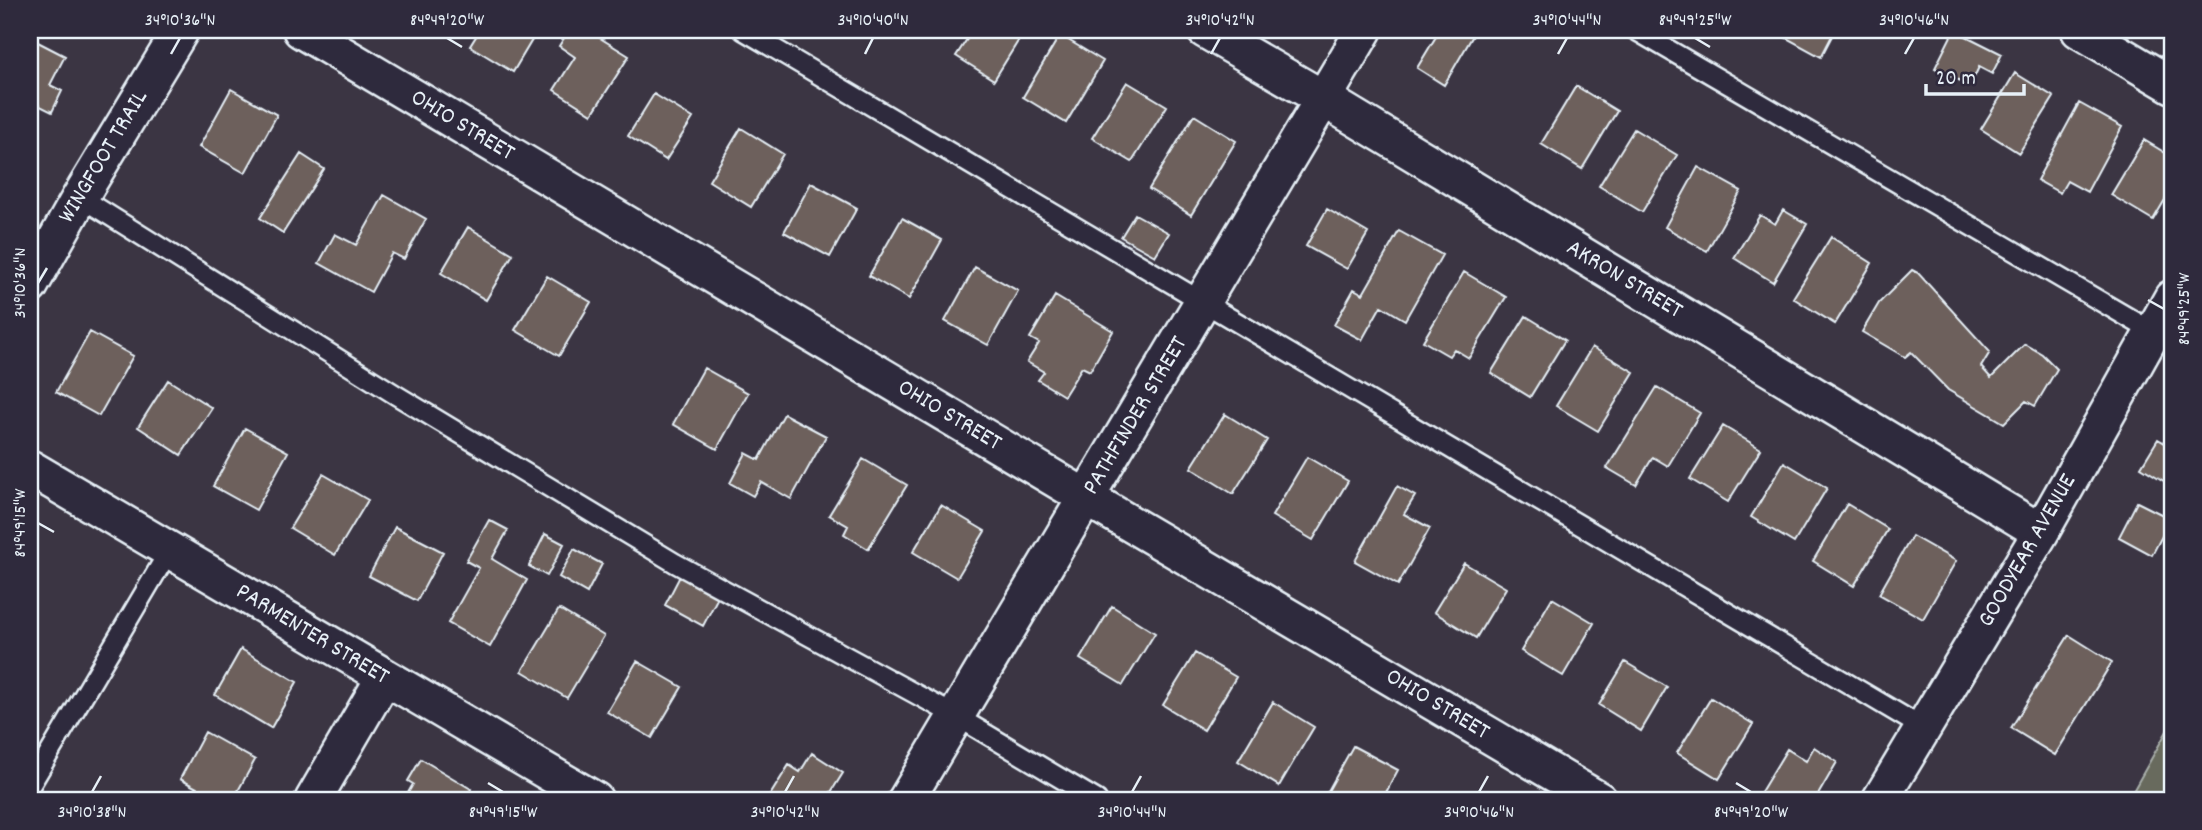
<svg xmlns="http://www.w3.org/2000/svg" width="2202" height="830" viewBox="0 0 2202 830" font-family="Dekko,sans-serif">
	<style>
		.green { fill: #686b5d; stroke: #a8aeaa; stroke-width: 2 }
		.building { fill: #6d615c; stroke: #e8f1f8; stroke-width: 2 }
		.lines { fill: none; stroke-linecap: round; stroke-linejoin: round }
		.service-casing { stroke: #e8f1f8; stroke-width: 23 }
		.minor-casing { stroke: #e8f1f8; stroke-width: 40 }
		.service { stroke: #2f2a3d; stroke-width: 18 }
		.minor { stroke: #2f2a3d; stroke-width: 35 }
		.ticks { fill: none; stroke: #e8f1f8; stroke-width: 2.5 }
		.labels { text-anchor: middle; dominant-baseline: central; stroke-width: 6; stroke-linejoin: round; paint-order: stroke }
		.street-label { font-size: 24px; fill: #e8f1f8; stroke: #2f2a3d }
		.neatline { fill: none; stroke: #e8f1f8; stroke-width: 2.5 }
		.ticks-label { font-size: 18px; text-anchor: middle; fill: #e8f1f8 }
	</style>
	<rect width="100%" height="100%" fill="#3b3543"/>
	<filter id="ink" filterUnits="userSpaceOnUse"><feTurbulence type="fractalNoise" baseFrequency=".0143" numOctaves="2"/><feDisplacementMap in="SourceGraphic" scale="14" xChannelSelector="R" yChannelSelector="G"/><feConvolveMatrix kernelMatrix="1 2 1 2 8 2 1 2 1" color-interpolation-filters="sRGB"/></filter>
	<g filter="url(#ink)">
		<!-- green -->
		<path class="green" d="M2172 722V800H2128Z"/>
		<!-- building -->
		<path class="building" d="M480 30H538L513 72 470 46Z
			M569 30H587L629 56 592 114 554 90 575 57 559 46Z
			M901 30H926L919 41Z
			M973 30H1025L994 80 956 56Z
			M1440 30H1472L1475 32 1444 85 1417 68Z
			M1782 30H1835L1821 57 1779 34Z
			M1954 30 2002 54 1992 74 1979 67 1970 86 1935 68Z
			M1060 35 1103 61 1066 123 1023 97Z
			M32 39 65 56 50 85 62 91 52 112 30 101V43Z
			M2015 73 2054 97 2019 153 1981 129Z
			M1127 82 1167 106 1132 162 1092 138Z
			M1576 86 1617 111 1582 169 1541 144Z
			M231 89 277 115 245 173 199 147Z
			M654 94 693 118 666 160 628 136Z
			M2079 103 2122 127 2087 192 2067 181 2060 193 2037 180Z
			M1194 115 1236 141 1191 215 1149 189Z
			M741 128 783 154 751 207 709 181Z
			M1634 129 1677 155 1642 212 1599 186Z
			M2144 140 2172 157V188L2153 220 2111 195Z
			M301 154 324 169 283 233 260 218Z
			M1698 167 1741 191 1707 251 1665 227Z
			M811 183 857 208 830 257 784 232Z
			M384 195 426 219 404 259 392 253 371 292 319 263 335 234 356 245Z
			M1327 209 1368 233 1347 269 1306 246Z
			M1783 210 1807 224 1773 282 1734 258 1760 215 1775 224Z
			M1135 214 1169 233 1155 256 1121 237Z
			M902 218 942 240 909 299 869 276Z
			M468 227 513 254 486 300 441 273Z
			M1399 231 1442 255 1405 320 1381 306 1362 340 1334 325 1354 289 1363 294Z
			M1831 237 1872 263 1835 324 1793 298Z
			M975 267 1018 291 988 345 945 321Z
			M1912 270 1918 273 1990 352 1981 367 1991 378 2025 344 2042 354 2057 369 2035 406 2026 401 2004 423 1948 390 1911 352 1905 357 1862 332 1879 303Z
			M1464 272 1506 297 1469 358 1454 349 1449 356 1423 341Z
			M547 276 591 302 559 356 515 330Z
			M1055 296 1113 331 1090 371 1082 367 1064 396 1038 380 1044 372 1027 362 1039 343 1030 338Z
			M1526 316 1565 340 1530 397 1491 373Z
			M90 332 133 356 99 416 56 392Z
			M1592 347 1634 372 1598 431 1556 406Z
			M704 368 748 393 717 449 673 424Z
			M168 380 212 408 181 455 138 427Z
			M1657 387 1700 413 1668 466 1653 457 1636 485 1607 468Z
			M784 414 826 436 791 499 761 482 753 496 730 483 746 453 759 460Z
			M1225 414 1267 440 1233 494 1191 468Z
			M1723 426 1761 449 1728 502 1690 479Z
			M245 428 288 452 256 510 213 486Z
			M2172 430V486L2141 467 2158 439 2165 443Z
			M1307 457 1348 481 1313 540 1272 516Z
			M863 459 907 485 868 549 844 534 848 526 829 515Z
			M1784 462 1827 488 1794 543 1751 517Z
			M323 474 368 500 335 555 290 528Z
			M1397 486 1415 496 1404 514 1430 528 1398 585 1355 561Z
			M2137 502 2171 519 2152 555 2119 537Z
			M1847 504 1888 529 1854 586 1813 561Z
			M941 505 985 531 957 578 913 552Z
			M489 520 508 530 492 559 527 580 490 647 448 623 479 568 466 561Z
			M395 527 443 552 417 601 369 576Z
			M545 534 564 544 547 576 529 566Z
			M1912 536 1956 561 1923 619 1879 594Z
			M574 549 602 564 587 593 559 577Z
			M1464 563 1506 588 1476 638 1434 612Z
			M680 576 718 597 703 626 665 605Z
			M1552 598 1594 623 1563 676 1521 651Z
			M1112 606 1155 633 1123 685 1080 659Z
			M559 609 604 636 567 698 522 671Z
			M2069 635 2112 662 2055 755 2011 728Z
			M241 649 297 682 271 728 215 695Z
			M1195 653 1236 677 1204 730 1163 705Z
			M637 661 682 687 652 738 607 712Z
			M1625 662 1667 687 1641 731 1599 705Z
			M1711 698 1753 724 1719 779 1677 753Z
			M1273 702 1314 727 1279 786 1238 761Z
			M205 732 255 760 233 800H219L180 779Z
			M1353 746 1398 770 1382 800H1323Z
			M1814 747 1837 762 1815 800H1756L1787 749 1806 761Z
			M812 753 843 773 826 800H767L789 765 800 772Z
			M421 759 471 789 464 800H404L413 784 408 781Z
			M1437 793 1449 800H1432Z"/>
		<g class="lines">
			<!-- service casing -->
			<g class="service-casing">
				<path id="service" d="M743 30 1923 728
					M1635 30 2153 332
					M80 197 396 395 675 563 956 716 1097 800
					M30 786 169 551"/>
			</g>
			<!-- minor casing -->
			<g class="minor-casing">
				<path id="minor" d="M301 30 1087 498 1599 800
					M1205 30 1324 99 2041 532
					M2079 30 2172 85
					M30 286 80 197 181 30
					M30 468 595 800
					M313 800 384 678
					M906 800 1364 30
					M1880 800 2041 532 2172 298"/>
			</g>
			<!-- service -->
			<use href="#service" class="service"/>
			<!-- minor -->
			<use href="#minor" class="minor"/>
		</g>
	</g>
	<!-- ticks -->
	<path class="ticks" d="M447 38 462 47M1695 38 1710 47M171 54 180 38M865 54 873 38M1211 54 1220 38M1558 54 1567 38M1905 54 1914 38M38 283 47 268M2148 300 2164 309M38 523 54 532M488 783 503 792M1736 783 1751 792M92 792 101 776M785 792 794 776M1132 792 1141 776M1479 792 1488 776"/>
	<g class="labels">
		<!-- street labels -->
		<g class="street-label">
			<text transform="translate(462 126) rotate(31)">OHIO STREET</text>
			<text transform="translate(104 157) rotate(-59)">WINGFOOT TRAIL</text>
			<text transform="translate(1624 280) rotate(31)">AKRON STREET</text>
			<text transform="translate(949 416) rotate(31)">OHIO STREET</text>
			<text transform="translate(1136 416) rotate(-59)">PATHFINDER STREET</text>
			<text transform="translate(2028 551) rotate(-60)">GOODYEAR AVENUE</text>
			<text transform="translate(312 635) rotate(31)">PARMENTER STREET</text>
			<text transform="translate(1437 705) rotate(31)">OHIO STREET</text>
		</g>
	</g>
	<!-- margin -->
	<rect width="2202" height="830" fill="none" stroke="#2f2a3d" stroke-width="77"/>
	<!-- scale -->
	<path d="M1926 84v10h98v-10" fill="none" stroke="#e8f1f8" stroke-width="3.5"/>
	<text x="1936" y="84" font-size="21" fill="#e8f1f8" stroke="#2f2a3d" stroke-width="5" paint-order="stroke">20 m</text>
	<rect x="38" y="38" width="2126" height="754" class="neatline"/>
	<g class="ticks-label">
		<text x="180" y="25">34°10'36"N</text>
		<text x="447" y="25">84°49'20"W</text>
		<text x="873" y="25">34°10'40"N</text>
		<text x="1220" y="25">34°10'42"N</text>
		<text x="1567" y="25">34°10'44"N</text>
		<text x="1695" y="25">84°49'25"W</text>
		<text x="1914" y="25">34°10'46"N</text>
		<text transform="translate(19 283) rotate(-90)" y="6">34°10'36"N</text>
		<text transform="translate(2183 309) rotate(-90)" y="6">84°49'25"W</text>
		<text transform="translate(19 523) rotate(-90)" y="6">84°49'15"W</text>
		<text x="92" y="817">34°10'38"N</text>
		<text x="503" y="817">84°49'15"W</text>
		<text x="785" y="817">34°10'42"N</text>
		<text x="1132" y="817">34°10'44"N</text>
		<text x="1479" y="817">34°10'46"N</text>
		<text x="1751" y="817">84°49'20"W</text>
	</g>
</svg>
